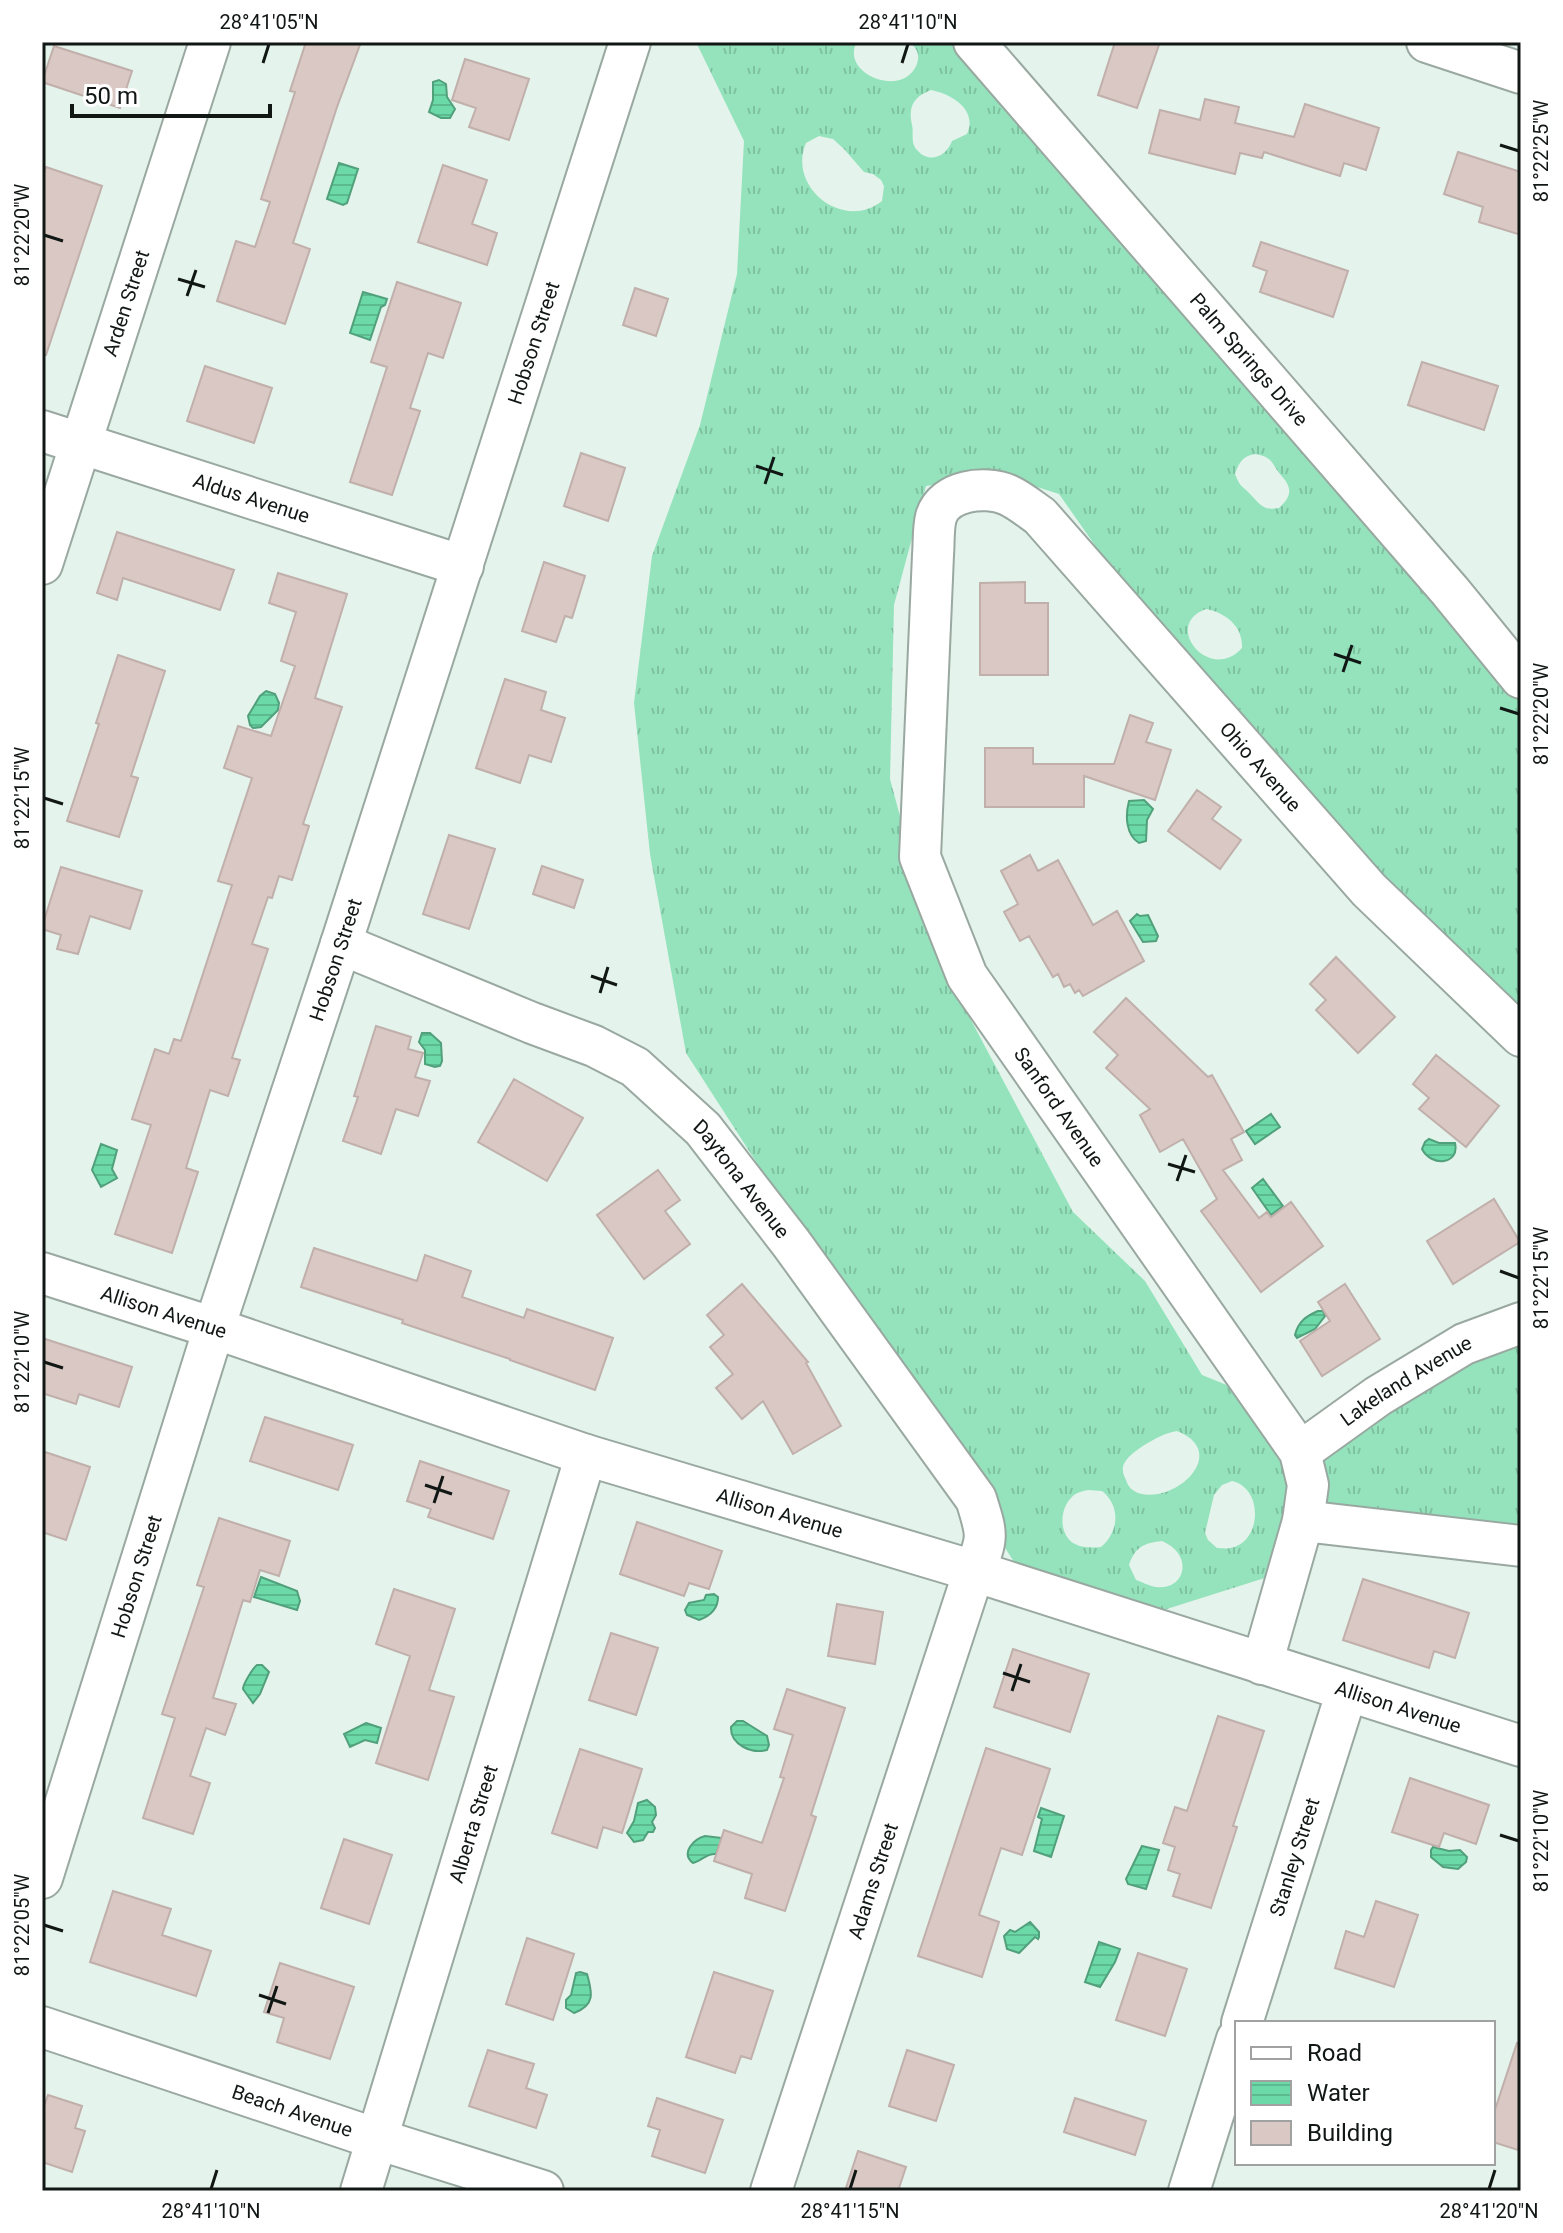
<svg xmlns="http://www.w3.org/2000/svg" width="1563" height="2233" viewBox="0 0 1563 2233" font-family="Roboto,sans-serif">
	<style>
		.grass { fill: url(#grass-tufts); fill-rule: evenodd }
		.water { fill: url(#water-rules); stroke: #51a07c; stroke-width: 2 }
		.building { fill: #d9c8c3; stroke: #c0afab; stroke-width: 2 }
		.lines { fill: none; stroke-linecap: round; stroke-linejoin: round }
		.minor-casing { stroke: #99a8a0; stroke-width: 44 }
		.minor { stroke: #fff; stroke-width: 40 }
		.ticks { fill: none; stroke: #111714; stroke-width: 3 }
		.labels { text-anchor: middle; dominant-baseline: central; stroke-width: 6; stroke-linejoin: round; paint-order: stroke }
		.street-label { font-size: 20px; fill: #111714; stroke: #fff }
		.neatline { fill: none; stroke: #111714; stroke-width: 3 }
		.ticks-label { font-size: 20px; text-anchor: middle; fill: #111714 }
	</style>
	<defs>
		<pattern id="grass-tufts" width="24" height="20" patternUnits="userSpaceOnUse" patternTransform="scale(2)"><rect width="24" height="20" fill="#94e3bc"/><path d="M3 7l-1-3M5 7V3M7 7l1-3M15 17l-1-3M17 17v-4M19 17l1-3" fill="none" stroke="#7fc2a1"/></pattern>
		<pattern id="water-rules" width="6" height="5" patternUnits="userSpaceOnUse" patternTransform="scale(2)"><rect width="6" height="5" fill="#6cdaa8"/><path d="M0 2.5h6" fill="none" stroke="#5dba90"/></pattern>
	</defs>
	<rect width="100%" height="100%" fill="#e4f3eb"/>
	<!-- grass -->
	<path class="grass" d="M696 42H857C839 73 903 100 917 64 920 54 917 48 909 42H955L1438 599 1521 700V1017L1381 882 1134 601 1059 494 1000 475 926 486 894 605 890 779 938 958 1073 1212 1145 1281 1202 1375 1239 1390 1280 1449 1292 1484 1271 1576 1151 1614 1020 1571 686 1053 650 854 634 703 652 556 700 425 737 274 744 141ZM931 90C952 94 978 110 967 134L952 141C946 157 929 164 917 150 910 143 914 132 912 125 908 107 913 97 931 90ZM819 136 833 139 844 149 864 172 873 174 881 180 884 186 882 201C843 232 787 187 806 143ZM1255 454C1273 457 1271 463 1280 474 1292 487 1293 495 1279 508 1263 511 1261 505 1251 495 1241 484 1241 489 1235 474 1239 462 1243 456 1255 454ZM1206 609C1226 613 1243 626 1242 648 1210 684 1161 625 1206 609ZM1177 1431C1231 1452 1175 1505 1138 1493 1131 1490 1128 1486 1126 1480 1123 1474 1121 1468 1125 1462 1132 1450 1164 1432 1177 1431ZM1232 1481C1264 1488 1262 1543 1230 1548 1229 1549 1219 1548 1217 1548L1208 1540 1205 1533 1214 1495 1222 1485ZM1088 1490 1102 1491C1121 1506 1119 1532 1101 1547 1093 1548 1082 1548 1075 1544 1059 1536 1059 1510 1071 1498 1075 1493 1082 1491 1088 1490ZM1162 1541C1194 1554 1186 1591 1156 1587 1149 1586 1142 1582 1136 1580L1129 1565C1135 1547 1144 1543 1162 1541Z
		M1521 1338V1532L1320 1509 1316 1459 1472 1356Z"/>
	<!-- water -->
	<path class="water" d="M439 80 446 84 447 97 455 109 450 118H441L429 112 433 100V82Z
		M339 163 358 169 347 203 343 205 327 199Z
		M363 292 387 299 385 305 381 307 370 340 350 333Z
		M266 691 275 694 279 703 278 710 261 727 253 728 250 725 248 716 260 696Z
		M1144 800 1153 809 1147 820 1146 841 1139 843C1126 835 1125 816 1129 801Z
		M1137 914 1140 916 1148 915 1158 936 1156 941 1143 942 1130 921Z
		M422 1033H430L441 1043 442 1061 440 1066 435 1067 425 1064V1050L419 1042Z
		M1271 1114 1280 1127 1255 1144 1246 1131Z
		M1429 1139 1439 1143H1455C1460 1165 1431 1167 1422 1149L1425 1142Z
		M101 1144 117 1150 112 1169 117 1178 101 1187 92 1170Z
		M1263 1179 1283 1206 1271 1215 1252 1188Z
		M1318 1311H1323L1325 1316 1315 1329 1297 1338 1295 1335C1298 1322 1306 1316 1318 1311Z
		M261 1577 297 1591 300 1601 297 1610 254 1597Z
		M714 1594 718 1597C718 1609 710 1616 699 1620L687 1615 685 1610 689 1603 704 1600 706 1595Z
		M257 1665H262L269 1672 260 1694 253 1703 243 1689C243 1684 253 1668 257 1665Z
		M737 1721H743L767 1736 769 1745 767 1750C752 1754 730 1745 731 1727Z
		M366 1723 381 1728 377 1743 365 1740 350 1747 344 1734Z
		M647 1800 655 1807 656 1815 652 1822 655 1828 653 1832H648L643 1840 634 1842 627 1833 634 1821 638 1803Z
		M1041 1808 1064 1816 1051 1857 1034 1851 1042 1819 1038 1817Z
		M705 1836 722 1838 716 1854C706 1853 702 1861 693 1863 680 1853 694 1839 705 1836Z
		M1142 1846 1159 1850 1146 1889 1128 1884 1126 1879Z
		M1433 1847 1449 1851 1460 1850 1467 1857 1466 1862 1458 1869 1443 1867 1431 1857V1850Z
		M1030 1922 1039 1932V1937L1038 1939 1035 1937 1019 1953 1007 1949 1004 1936 1010 1930 1015 1932Z
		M1099 1942 1120 1949 1115 1962 1100 1987 1085 1982Z
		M580 1972 587 1974C592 1992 596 2005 574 2013L566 2008V2000L571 1995 576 1973Z"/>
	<!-- building -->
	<path class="building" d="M306 42H361L337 107 293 243 310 249 285 324 217 301 236 241 255 247 270 202 261 199 295 92 290 91Z
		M1115 42H1160L1137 108 1098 95Z
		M54 46 132 71 120 108 42 82Z
		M465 59 529 79 509 140 469 127 476 108 452 100Z
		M1205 99 1239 107 1235 123 1294 137 1305 104 1379 128 1366 170 1344 163 1340 176 1264 152 1262 158 1240 153 1235 174 1149 153 1160 110 1200 120Z
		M1458 152 1521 172V235L1479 222 1483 207 1444 194Z
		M443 165 487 180 472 224 497 233 487 265 418 242Z
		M46 167 102 186 46 355H42V179Z
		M1261 242 1348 271 1333 317 1260 292 1267 271 1253 266Z
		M397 282 461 303 443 358 428 353 410 408 420 411 392 495 350 482 387 367 371 362Z
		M635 288 668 299 656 336 623 325Z
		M1422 362 1498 386 1484 430 1408 405Z
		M205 366 272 388 254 443 187 421Z
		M581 453 625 468 608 521 564 506Z
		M117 532 234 570 220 610 123 578 117 600 97 593Z
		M544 562 585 576 572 618 565 616 556 642 522 631Z
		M278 573 347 594 315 698 342 707 303 824 309 826 292 880 279 876 272 898 268 897 252 944 268 949 232 1058 240 1060 228 1096 210 1090 186 1168 198 1172 172 1253 115 1234 151 1125 132 1119 155 1049 169 1054 174 1039 181 1041 232 885 218 881 252 778 224 768 238 726 271 736 295 666 281 661 296 612 269 603Z
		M1025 582V603H1048V675H980V583Z
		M118 655 165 671 131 776 138 778 119 837 67 821 99 724 96 723Z
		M505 679 546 692 541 710 565 718 551 762 529 755 520 783 476 768Z
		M1130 715 1153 723 1146 742 1171 750 1155 800 1084 776V807H985V748H1033V764H1114Z
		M1197 790 1221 807 1212 819 1241 840 1220 869 1168 831Z
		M449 835 495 849 469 929 423 914Z
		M1030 855 1038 871 1058 860 1093 925 1117 911 1144 961 1083 996 1079 990 1075 993 1070 984 1064 987 1058 974 1053 977 1029 936 1020 941 1004 912 1018 904 1001 871Z
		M542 866 583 880 574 908 533 894Z
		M61 867 142 891 130 929 90 916 78 954 57 949 61 935 42 929V927Z
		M1336 957 1395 1017 1358 1053 1316 1010 1326 1000 1310 984Z
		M1126 998 1208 1077 1212 1075 1244 1132 1231 1139 1242 1160 1223 1170 1259 1218 1267 1212 1271 1217 1291 1202 1323 1246 1261 1292 1201 1211 1217 1199 1183 1139 1160 1152 1140 1115 1150 1109 1106 1068 1118 1055 1094 1032Z
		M376 1026 411 1037 408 1049 423 1053 415 1077 430 1081 418 1116 396 1109 381 1154 343 1141 358 1097 354 1096Z
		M1436 1055 1499 1106 1466 1147 1419 1109 1429 1098 1413 1084Z
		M514 1079 583 1118 547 1181 478 1142Z
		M658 1170 680 1200 665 1211 690 1244 644 1279 597 1215Z
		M1494 1199 1520 1242 1453 1284 1427 1241Z
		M314 1248 417 1281 425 1255 471 1271 462 1297 524 1318 527 1309 613 1338 595 1390 510 1360V1359L402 1323 403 1320 301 1287Z
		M742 1284 808 1362 806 1363 841 1426 793 1454 763 1401 742 1419 716 1388 733 1374 710 1347 724 1335 707 1315Z
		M1345 1284 1380 1339 1322 1376 1300 1341 1330 1321 1318 1302Z
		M42 1338 132 1367 119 1407 79 1394 76 1404 42 1393Z
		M265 1417 353 1445 338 1490 250 1461Z
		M42 1451 90 1467 66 1540 42 1532Z
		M420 1461 509 1491 493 1539 428 1517 431 1509 407 1501Z
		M219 1518 290 1541 279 1576 260 1570 250 1602 243 1600 213 1698 236 1704 225 1735 206 1728 190 1776 210 1783 193 1834 143 1818 175 1718 162 1714 204 1587 197 1585Z
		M637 1522 722 1551 709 1589 689 1583 684 1596 620 1574Z
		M1363 1579 1469 1613 1455 1658 1434 1651 1429 1668 1343 1640Z
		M394 1589 455 1609 429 1690 454 1697 428 1780 376 1763 410 1656 376 1644Z
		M837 1604 883 1612 875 1664 828 1656Z
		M611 1633 658 1648 636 1715 589 1700Z
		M1013 1649 1089 1674 1070 1732 994 1707Z
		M787 1689 845 1708 811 1815 816 1817 785 1911 745 1898 752 1874 714 1861 724 1830 762 1843 784 1778 780 1777 793 1735 774 1729Z
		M1218 1716 1264 1731 1233 1826 1237 1827 1211 1908 1173 1896 1180 1874 1168 1870 1175 1847 1163 1843 1175 1807 1187 1811Z
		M986 1748 1050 1769 1022 1855 1001 1848 979 1915 999 1922 982 1977 918 1956Z
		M580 1749 642 1769 622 1833 603 1827 597 1848 552 1833Z
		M1410 1778 1489 1805 1476 1844 1444 1833 1439 1847 1392 1832Z
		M344 1839 392 1855 369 1924 321 1908Z
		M113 1891 171 1909 162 1935 211 1951 196 1996 90 1962Z
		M1376 1901 1418 1915 1394 1987 1335 1968 1346 1931 1364 1937Z
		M527 1938 574 1954 553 2020 506 2004Z
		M1138 1953 1187 1969 1165 2036 1116 2020Z
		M280 1963 354 1987 330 2059 277 2042 284 2018 264 2012Z
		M714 1972 773 1991 751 2059 741 2056 735 2073 686 2057Z
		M1517 2043 1521 2044V2151L1493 2142V2116Z
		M488 2050 534 2064 526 2088 547 2095 536 2128 469 2106Z
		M907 2050 954 2065 936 2121 889 2106Z
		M48 2095 82 2106 75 2128 85 2131 72 2172 42 2162V2112Z
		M657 2098 723 2120 705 2173 652 2156 660 2130 648 2126Z
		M1075 2098 1146 2121 1135 2155 1064 2132Z
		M858 2151 906 2167 898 2191H845Z"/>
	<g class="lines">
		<!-- minor casing -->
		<g class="minor-casing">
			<g id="minor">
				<path id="s1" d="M974 42 1450 591 1521 678"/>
				<path d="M1427 42 1521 73"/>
				<path id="s2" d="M42 431 463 566"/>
				<path id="s3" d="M42 564 210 42"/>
				<path id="s4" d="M341 944 532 1023 594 1046 635 1067 703 1129 791 1243 976 1499C987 1534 989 1537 974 1571L771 2191"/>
				<path id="s5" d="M42 1273 214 1328 586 1455 974 1571 1521 1746"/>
				<path id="s6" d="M1300 1452 1378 1396 1464 1344 1521 1323"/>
				<path d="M1303 1521 1521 1546"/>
				<path id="s7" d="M1262 1664 1303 1521 1308 1485 1300 1452 967 976 920 857 933 555C934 543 933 528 936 517 944 490 985 485 1008 495 1019 500 1030 509 1040 516L1369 890 1521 1036"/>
				<path id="s8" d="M42 1878 214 1328 341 944 630 42"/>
				<path id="s9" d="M1242 2023 1347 1691"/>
				<path id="s10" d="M42 2027 377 2139 543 2191"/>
				<path id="s11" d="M361 2191 586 1455"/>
				<path d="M1189 2191 1237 2039"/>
			</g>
		</g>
		<!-- minor -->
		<use href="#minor" class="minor"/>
	</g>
	<!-- ticks -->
	<path class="ticks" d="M263 63 269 44M902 63 908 44M1500 145 1519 151M44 235 63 241M178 279 205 287M187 296 196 270M756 466 783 475M765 484 774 457M1334 654 1361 663M1343 672 1352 645M1500 708 1519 714M44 798 63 804M591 976 617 985M600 993 608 967M1168 1164 1195 1172M1177 1181 1186 1155M1500 1271 1519 1278M44 1362 63 1368M425 1485 452 1494M434 1503 443 1476M1003 1673 1030 1682M1012 1691 1021 1664M1500 1835 1519 1841M44 1925 63 1931M259 1995 286 2004M268 2013 277 1986M211 2189 217 2170M850 2189 856 2170M1489 2189 1495 2170"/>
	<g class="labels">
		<!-- street labels -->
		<g class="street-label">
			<text stroke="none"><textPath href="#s3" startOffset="274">Arden Street</textPath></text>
			<text stroke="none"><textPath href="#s8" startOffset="1612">Hobson Street</textPath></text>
			<text stroke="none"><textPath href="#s1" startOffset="420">Palm Springs Drive</textPath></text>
			<text stroke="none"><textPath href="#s2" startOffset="220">Aldus Avenue</textPath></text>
			<text stroke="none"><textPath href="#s7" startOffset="1724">Ohio Avenue</textPath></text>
			<text stroke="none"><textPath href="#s8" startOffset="964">Hobson Street</textPath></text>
			<text transform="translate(1059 1107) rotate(55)">Sanford Avenue</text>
			<text stroke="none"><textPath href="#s4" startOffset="474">Daytona Avenue</textPath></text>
			<text stroke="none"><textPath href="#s5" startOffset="128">Allison Avenue</textPath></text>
			<text stroke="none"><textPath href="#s6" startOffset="128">Lakeland Avenue</textPath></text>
			<text stroke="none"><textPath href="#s5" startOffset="776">Allison Avenue</textPath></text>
			<text stroke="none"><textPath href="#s8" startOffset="316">Hobson Street</textPath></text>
			<text stroke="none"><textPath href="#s5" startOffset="1424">Allison Avenue</textPath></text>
			<text stroke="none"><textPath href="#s11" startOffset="384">Alberta Street</textPath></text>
			<text stroke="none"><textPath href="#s9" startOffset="174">Stanley Street</textPath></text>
			<text transform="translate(873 1881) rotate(-72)">Adams Street</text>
			<text stroke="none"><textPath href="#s10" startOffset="264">Beach Avenue</textPath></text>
		</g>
	</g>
	<!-- border -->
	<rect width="1563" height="2233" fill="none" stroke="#ffffff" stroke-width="88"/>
	<!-- legend -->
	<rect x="1235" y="2021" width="260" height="144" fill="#ffffff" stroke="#a0a2a1" stroke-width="2"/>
	<rect x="1251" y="2047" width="40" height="12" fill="#ffffff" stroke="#a0a2a1" stroke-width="2"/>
	<text x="1307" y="2061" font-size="24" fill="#111714">Road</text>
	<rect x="1251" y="2081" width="40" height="24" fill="url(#water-rules)" stroke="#a0a2a1" stroke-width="2"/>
	<text x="1307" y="2101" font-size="24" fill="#111714">Water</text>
	<rect x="1251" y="2121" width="40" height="24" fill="#d9c8c3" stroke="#a0a2a1" stroke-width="2"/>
	<text x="1307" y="2141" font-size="24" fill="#111714">Building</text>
	<!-- scale -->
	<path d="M72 104v12h198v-12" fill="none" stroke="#111714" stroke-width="4"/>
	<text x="84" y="104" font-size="24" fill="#111714" stroke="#ffffff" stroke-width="6" paint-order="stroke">50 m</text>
	<rect x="44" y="44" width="1475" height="2145" class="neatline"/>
	<g class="ticks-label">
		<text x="269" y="29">28°41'05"N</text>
		<text x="908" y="29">28°41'10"N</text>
		<text transform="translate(1541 151) rotate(-90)" y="7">81°22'25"W</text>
		<text transform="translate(22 235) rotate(-90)" y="7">81°22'20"W</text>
		<text transform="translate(1541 714) rotate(-90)" y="7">81°22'20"W</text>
		<text transform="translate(22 798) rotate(-90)" y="7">81°22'15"W</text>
		<text transform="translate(1541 1278) rotate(-90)" y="7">81°22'15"W</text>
		<text transform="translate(22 1362) rotate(-90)" y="7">81°22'10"W</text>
		<text transform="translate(1541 1841) rotate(-90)" y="7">81°22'10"W</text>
		<text transform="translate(22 1925) rotate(-90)" y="7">81°22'05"W</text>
		<text x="211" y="2218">28°41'10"N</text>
		<text x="850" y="2218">28°41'15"N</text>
		<text x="1489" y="2218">28°41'20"N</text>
	</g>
</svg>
